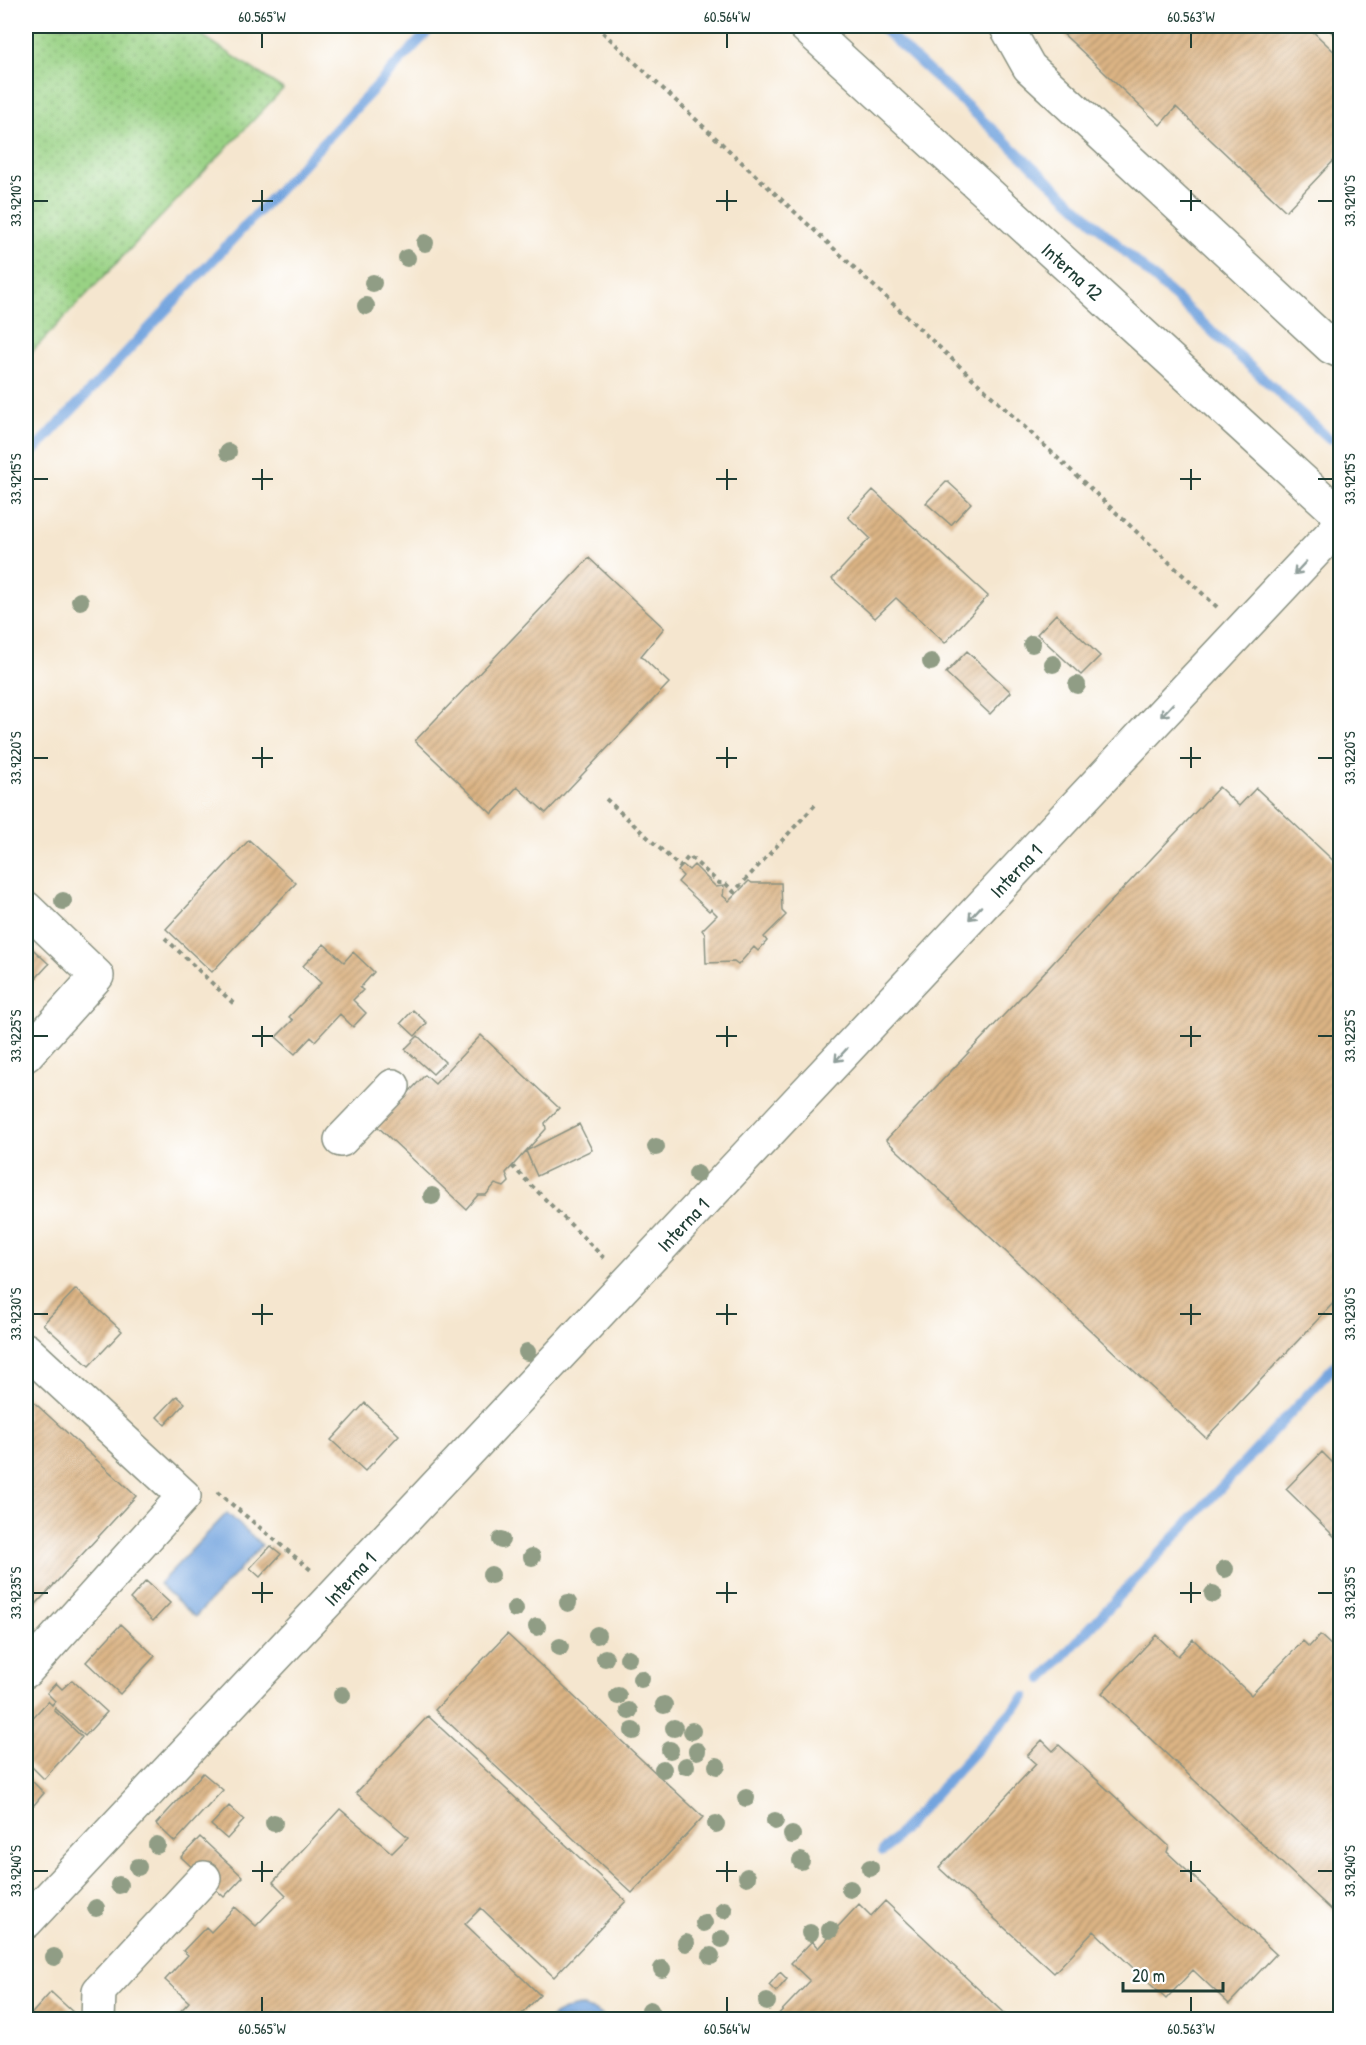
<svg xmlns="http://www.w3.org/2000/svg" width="1366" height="2045" viewBox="0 0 1366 2045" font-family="'Patrick Hand',sans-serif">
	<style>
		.grass { fill: url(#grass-dots); stroke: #5c885c; stroke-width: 1.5 }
		.water { fill: #73a4de; stroke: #497089; stroke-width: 1.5 }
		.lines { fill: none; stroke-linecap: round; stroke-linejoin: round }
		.stream { stroke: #73a4de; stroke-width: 10 }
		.building { fill: url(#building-hatch) }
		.minor-casing { stroke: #8a9282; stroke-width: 36 }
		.path { stroke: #8a9282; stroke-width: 4; stroke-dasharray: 4.5 4.5; stroke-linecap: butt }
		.minor { stroke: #fff; stroke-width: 33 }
		.tree { fill: #909d85 }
		.oneway { stroke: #8f9e9a }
		.ticks { fill: none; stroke: #1f3d34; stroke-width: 2 }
		.labels { text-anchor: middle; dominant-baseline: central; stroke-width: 4.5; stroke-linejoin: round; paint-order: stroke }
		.street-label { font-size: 20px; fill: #1f3d34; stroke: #fff }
		.neatline { fill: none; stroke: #1f3d34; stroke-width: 2 }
		.ticks-label { font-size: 15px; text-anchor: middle; fill: #1f3d34 }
	</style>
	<defs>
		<pattern id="grass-dots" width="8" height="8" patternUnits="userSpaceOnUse" patternTransform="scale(1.5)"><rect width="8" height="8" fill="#99d284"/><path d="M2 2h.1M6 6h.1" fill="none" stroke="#7cac6d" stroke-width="1.8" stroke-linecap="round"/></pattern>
		<pattern id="building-hatch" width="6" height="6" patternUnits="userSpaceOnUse" patternTransform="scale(1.5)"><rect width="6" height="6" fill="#dcb484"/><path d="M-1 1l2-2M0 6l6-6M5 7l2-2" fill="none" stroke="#b2946d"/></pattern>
	</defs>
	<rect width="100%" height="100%" fill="#fff"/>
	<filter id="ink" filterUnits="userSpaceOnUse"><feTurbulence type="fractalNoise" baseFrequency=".0167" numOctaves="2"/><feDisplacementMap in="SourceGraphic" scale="12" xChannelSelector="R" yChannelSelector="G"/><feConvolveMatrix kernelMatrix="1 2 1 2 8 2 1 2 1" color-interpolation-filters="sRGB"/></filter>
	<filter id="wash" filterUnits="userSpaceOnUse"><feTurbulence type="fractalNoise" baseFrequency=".008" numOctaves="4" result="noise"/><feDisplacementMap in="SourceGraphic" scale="24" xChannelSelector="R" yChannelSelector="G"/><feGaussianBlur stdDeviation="1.35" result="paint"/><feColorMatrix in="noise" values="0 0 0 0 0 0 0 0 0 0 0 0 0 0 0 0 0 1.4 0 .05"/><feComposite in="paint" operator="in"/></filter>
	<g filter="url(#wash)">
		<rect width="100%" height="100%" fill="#f5e6cf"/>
		<!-- grass -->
		<path class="grass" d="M26 26H188L283 89 26 358Z"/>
		<!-- water -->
		<path class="water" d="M227 1513 262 1545 195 1617 159 1584Z
			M579 2006C590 2009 598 2011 607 2019H549C558 2011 567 2008 579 2006Z"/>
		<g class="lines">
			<!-- stream -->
			<path class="stream" d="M880 26 1329 439
				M26 459 433 26
				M1042 1679 1340 1360
				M883 1851 1025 1697"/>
		</g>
		<g id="blocks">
			<!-- building -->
			<path class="building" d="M1055 26H1307L1340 57V154L1286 211 1176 107 1160 125Z
				M1325 26H1340V40Z
				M947 481 971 503 951 525 926 503Z
				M873 490 988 596 945 643 896 598 875 618 832 579 870 538 848 517Z
				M589 558 664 628 641 656 669 683 546 813 517 787 492 814 415 741Z
				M1056 614 1100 656 1081 675 1037 634Z
				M967 651 1011 692 990 714 946 673Z
				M1219 787 1239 806 1256 788 1340 867V1296L1206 1438 886 1140Z
				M249 840 296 883 212 972 166 929Z
				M683 865 689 870 694 865 716 887 724 886 723 896 729 901 749 881 752 883H781L782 911 786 915 764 937 767 941 758 951 754 947 738 965 734 962 706 963 705 934 702 930 717 915 711 909 709 911 678 882 683 876 678 871Z
				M26 943 49 964 26 989Z
				M324 944 344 962 353 952 374 972 360 988 363 990 353 1000 366 1013 353 1027 340 1014 315 1041 311 1037 295 1054 276 1037 293 1020 289 1017 321 983 303 966Z
				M413 1010 427 1023 415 1036 401 1023Z
				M481 1035 559 1108 545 1123 546 1129 506 1173 509 1182 504 1187 495 1184 486 1195H478L466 1209 377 1126 425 1075 435 1084Z
				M418 1036 445 1062 433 1074 405 1049Z
				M579 1124 592 1150 537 1176 526 1151Z
				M76 1289 122 1331 89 1366 43 1324Z
				M26 1395 136 1496 26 1615Z
				M177 1396 185 1403 165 1425 157 1417Z
				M365 1403 399 1435 365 1471 331 1440Z
				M1322 1452 1340 1470V1542L1286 1489Z
				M271 1546 281 1554 260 1577 250 1568Z
				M146 1581 170 1603 153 1621 130 1599Z
				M121 1624 155 1656 120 1694 86 1662Z
				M507 1634 703 1817 632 1893 435 1710Z
				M1156 1635 1178 1656 1193 1639 1251 1695 1303 1641 1309 1647 1320 1635 1335 1649 1340 1643V1918L1102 1693Z
				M72 1680 107 1712 85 1736 55 1708 54 1710 82 1737 44 1779 26 1761V1725L48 1701 52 1705 55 1701 47 1693 56 1683 62 1689Z
				M428 1716 626 1901 554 1977 481 1908 465 1924 540 1995 516 2020H172L189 2002 165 1980 188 1955 183 1951 206 1927 211 1932 235 1907 256 1926 286 1895 273 1882 340 1809 392 1853 408 1837 356 1793Z
				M1042 1740 1053 1751 1059 1745 1169 1846 1167 1852 1276 1954 1229 2004 1193 1970 1166 1999 1094 1931 1054 1973 939 1868 1036 1764 1027 1756Z
				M203 1773 223 1790 175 1842 156 1824Z
				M26 1775 44 1793 34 1805 27 1799 26 1800Z
				M229 1806 244 1820 227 1839 211 1825Z
				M200 1837 243 1877 224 1897 181 1857Z
				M885 1901 1011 2020H773L810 1981 791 1963 812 1941 818 1948 859 1904 871 1916Z
				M780 1972 787 1979 776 1992 769 1985Z
				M51 1992 75 2014 70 2020H26Z"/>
		</g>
	</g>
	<g filter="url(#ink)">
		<use href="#blocks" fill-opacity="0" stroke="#8a9282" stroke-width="1.5"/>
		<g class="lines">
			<!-- minor casing -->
			<g class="minor-casing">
				<g id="minor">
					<path id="s1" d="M805 26 1340 515"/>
					<path d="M1006 26 1029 67 1331 347 1340 351"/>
					<path d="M26 908 97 976 26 1055"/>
					<path d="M341 1140 393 1086"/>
					<path d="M26 1350 184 1496 26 1671"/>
					<path id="s2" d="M26 1922 1340 525"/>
					<path d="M98 2020 99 1991 204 1878"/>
				</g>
			</g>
			<!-- path -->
			<path class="path" d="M596 26 1217 607
				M606 799 680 867 689 856 719 883H725L734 892 816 804
				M165 938 236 1006
				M512 1166 605 1259
				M217 1492 311 1570"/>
			<!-- minor -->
			<use href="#minor" class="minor"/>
		</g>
		<!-- trees -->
		<g class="tree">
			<circle cx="425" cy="243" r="9"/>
			<circle cx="407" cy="258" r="9"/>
			<circle cx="373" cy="283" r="9"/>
			<circle cx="366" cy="306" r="9"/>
			<circle cx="228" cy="452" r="9"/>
			<circle cx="80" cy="601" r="9"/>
			<circle cx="1032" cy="644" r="9"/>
			<circle cx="931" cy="662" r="9"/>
			<circle cx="1053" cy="664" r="9"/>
			<circle cx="1077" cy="685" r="9"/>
			<circle cx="63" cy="901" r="9"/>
			<circle cx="656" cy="1147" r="9"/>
			<circle cx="697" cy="1174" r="9"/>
			<circle cx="432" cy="1196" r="9"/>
			<circle cx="527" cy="1352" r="9"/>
			<circle cx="501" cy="1540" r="9"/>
			<circle cx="532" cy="1557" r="9"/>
			<circle cx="1225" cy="1569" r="9"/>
			<circle cx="491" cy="1575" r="9"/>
			<circle cx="1213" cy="1594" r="9"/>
			<circle cx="568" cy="1603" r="9"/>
			<circle cx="515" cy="1609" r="9"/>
			<circle cx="537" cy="1627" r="9"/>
			<circle cx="597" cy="1635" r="9"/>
			<circle cx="560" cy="1647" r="9"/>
			<circle cx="605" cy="1658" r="9"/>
			<circle cx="628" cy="1658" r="9"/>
			<circle cx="641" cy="1679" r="9"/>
			<circle cx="342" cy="1695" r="9"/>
			<circle cx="618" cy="1696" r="9"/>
			<circle cx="664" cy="1705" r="9"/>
			<circle cx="629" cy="1711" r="9"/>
			<circle cx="674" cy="1728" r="9"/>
			<circle cx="633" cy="1731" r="9"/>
			<circle cx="692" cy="1731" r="9"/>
			<circle cx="670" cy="1750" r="9"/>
			<circle cx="697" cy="1751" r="9"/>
			<circle cx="686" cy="1766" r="9"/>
			<circle cx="717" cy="1766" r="9"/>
			<circle cx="663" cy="1769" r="9"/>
			<circle cx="746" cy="1798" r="9"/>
			<circle cx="775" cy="1821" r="9"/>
			<circle cx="274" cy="1823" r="9"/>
			<circle cx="716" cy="1824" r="9"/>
			<circle cx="792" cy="1835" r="9"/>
			<circle cx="157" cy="1845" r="9"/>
			<circle cx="801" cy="1861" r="9"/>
			<circle cx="138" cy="1867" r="9"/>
			<circle cx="870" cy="1868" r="9"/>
			<circle cx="747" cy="1877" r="9"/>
			<circle cx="119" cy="1885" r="9"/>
			<circle cx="850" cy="1889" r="9"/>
			<circle cx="96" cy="1908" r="9"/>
			<circle cx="724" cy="1910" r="9"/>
			<circle cx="704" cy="1923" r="9"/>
			<circle cx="830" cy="1930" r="9"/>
			<circle cx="810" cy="1933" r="9"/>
			<circle cx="722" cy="1939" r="9"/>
			<circle cx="686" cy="1943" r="9"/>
			<circle cx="711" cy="1956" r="9"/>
			<circle cx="54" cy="1957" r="9"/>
			<circle cx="662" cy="1969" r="9"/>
			<circle cx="767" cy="2002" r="9"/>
			<circle cx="650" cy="2010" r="9"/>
		</g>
		<!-- one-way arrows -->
		<defs><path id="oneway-shaft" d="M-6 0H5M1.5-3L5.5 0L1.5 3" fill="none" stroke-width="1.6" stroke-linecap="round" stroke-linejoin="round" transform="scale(1.5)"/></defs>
		<g class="oneway">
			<use href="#oneway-shaft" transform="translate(1300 568) rotate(133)"/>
			<use href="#oneway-shaft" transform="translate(1167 710) rotate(133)"/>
			<use href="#oneway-shaft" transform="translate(975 913) rotate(133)"/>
			<use href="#oneway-shaft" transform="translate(841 1055) rotate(133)"/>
		</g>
	</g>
	<!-- ticks -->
	<path class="ticks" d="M262 33V48M727 33V48M1191 33V48M262 190V211M727 190V211M1191 190V211M33 201H48M252 201H273M716 201H737M1180 201H1201M1318 201H1333M262 469V490M727 469V490M1191 469V490M33 479H48M252 479H273M716 479H737M1180 479H1201M1318 479H1333M262 747V768M727 747V768M1191 747V768M33 758H48M252 758H273M716 758H737M1180 758H1201M1318 758H1333M262 1026V1047M727 1026V1047M1191 1026V1047M33 1036H48M252 1036H273M716 1036H737M1180 1036H1201M1318 1036H1333M262 1304V1325M727 1304V1325M1191 1304V1325M33 1314H48M252 1314H273M716 1314H737M1180 1314H1201M1318 1314H1333M262 1582V1603M727 1582V1603M1191 1582V1603M33 1593H48M252 1593H273M716 1593H737M1180 1593H1201M1318 1593H1333M262 1861V1882M727 1861V1882M1191 1861V1882M33 1871H48M252 1871H273M716 1871H737M1180 1871H1201M1318 1871H1333M262 1997V2012M727 1997V2012M1191 1997V2012"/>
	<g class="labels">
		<!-- street labels -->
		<g class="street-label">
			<text stroke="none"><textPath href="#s1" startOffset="363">Interna 12</textPath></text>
			<text stroke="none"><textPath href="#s2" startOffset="1444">Interna 1</textPath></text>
			<text stroke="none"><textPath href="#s2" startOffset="958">Interna 1</textPath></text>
			<text stroke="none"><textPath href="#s2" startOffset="472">Interna 1</textPath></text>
		</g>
	</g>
	<!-- margin -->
	<rect width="1366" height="2045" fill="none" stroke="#fff" stroke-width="66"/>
	<!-- scale -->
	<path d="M1123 1982v9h100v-9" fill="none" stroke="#1f3d34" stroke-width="3"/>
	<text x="1132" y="1982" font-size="18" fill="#1f3d34" stroke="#ffffff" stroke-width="4.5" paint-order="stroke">20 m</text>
	<rect x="33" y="33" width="1300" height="1979" class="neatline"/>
	<g class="ticks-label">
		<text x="262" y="22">60.565°W</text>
		<text x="727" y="22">60.564°W</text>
		<text x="1191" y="22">60.563°W</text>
		<text transform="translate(16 201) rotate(-90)" y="5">33.9210°S</text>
		<text transform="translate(1350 201) rotate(-90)" y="5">33.9210°S</text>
		<text transform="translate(16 479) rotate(-90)" y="5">33.9215°S</text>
		<text transform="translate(1350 479) rotate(-90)" y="5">33.9215°S</text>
		<text transform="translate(16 758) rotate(-90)" y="5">33.9220°S</text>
		<text transform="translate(1350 758) rotate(-90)" y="5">33.9220°S</text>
		<text transform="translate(16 1036) rotate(-90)" y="5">33.9225°S</text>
		<text transform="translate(1350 1036) rotate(-90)" y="5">33.9225°S</text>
		<text transform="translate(16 1314) rotate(-90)" y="5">33.9230°S</text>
		<text transform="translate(1350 1314) rotate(-90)" y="5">33.9230°S</text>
		<text transform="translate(16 1593) rotate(-90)" y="5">33.9235°S</text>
		<text transform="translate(1350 1593) rotate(-90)" y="5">33.9235°S</text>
		<text transform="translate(16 1871) rotate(-90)" y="5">33.9240°S</text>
		<text transform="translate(1350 1871) rotate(-90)" y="5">33.9240°S</text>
		<text x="262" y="2034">60.565°W</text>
		<text x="727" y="2034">60.564°W</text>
		<text x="1191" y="2034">60.563°W</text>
	</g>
</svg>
